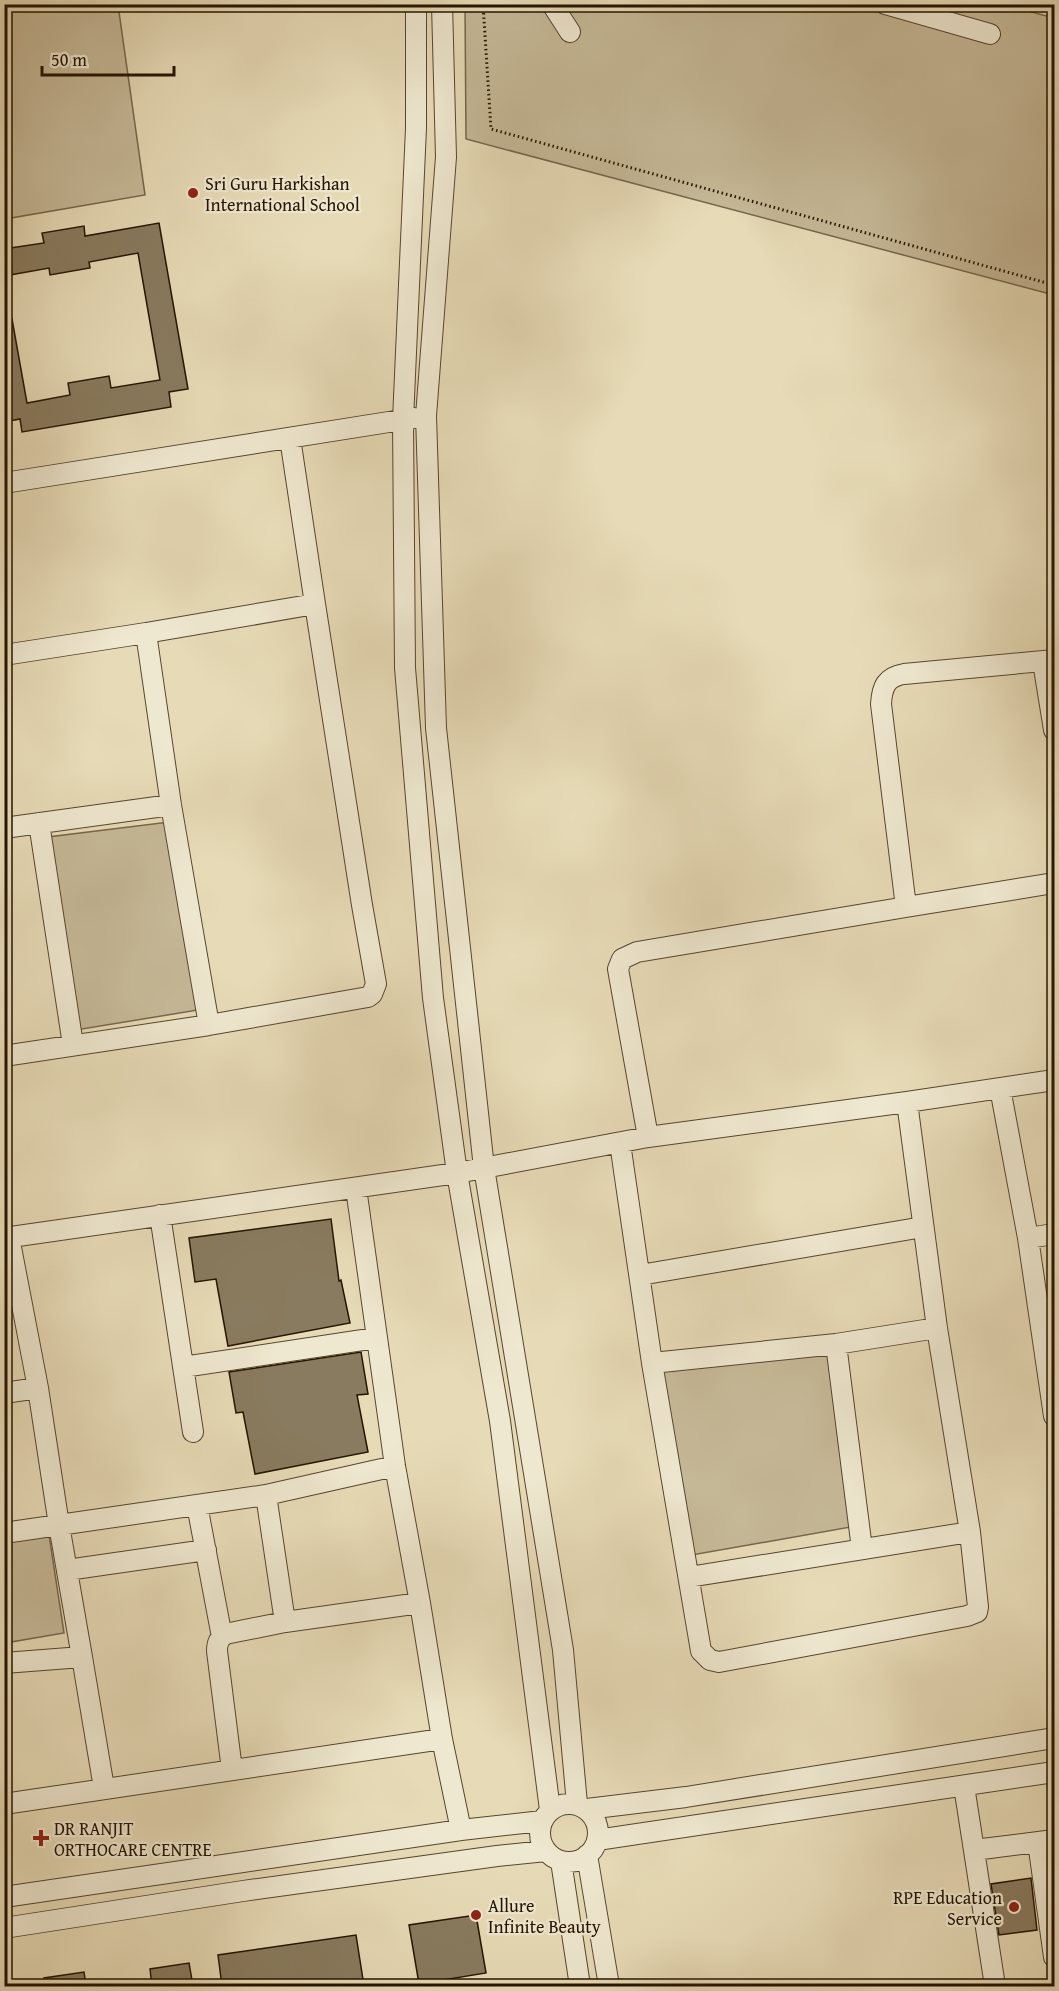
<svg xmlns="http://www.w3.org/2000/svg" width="1059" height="1991" viewBox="0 0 1059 1991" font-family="'Gentium Book Plus',serif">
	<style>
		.green { fill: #c6b998; stroke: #75664c; stroke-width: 1.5 }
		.building { fill: #897b5f; stroke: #241400; stroke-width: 1.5 }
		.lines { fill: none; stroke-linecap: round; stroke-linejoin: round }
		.minor-casing { stroke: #55462e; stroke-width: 22 }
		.path { stroke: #241400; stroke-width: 3; stroke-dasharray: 1.5 3; stroke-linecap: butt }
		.minor { stroke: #efe8d0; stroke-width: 20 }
		.poi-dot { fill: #8f2418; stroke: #efe8d0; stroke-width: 2 }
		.labels { text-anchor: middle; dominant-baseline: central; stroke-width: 4.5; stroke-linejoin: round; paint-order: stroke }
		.poi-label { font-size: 18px; fill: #241400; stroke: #efe8d0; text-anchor: start }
	</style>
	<rect width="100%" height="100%" fill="#e7dbb7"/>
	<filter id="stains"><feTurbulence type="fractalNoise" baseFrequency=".00333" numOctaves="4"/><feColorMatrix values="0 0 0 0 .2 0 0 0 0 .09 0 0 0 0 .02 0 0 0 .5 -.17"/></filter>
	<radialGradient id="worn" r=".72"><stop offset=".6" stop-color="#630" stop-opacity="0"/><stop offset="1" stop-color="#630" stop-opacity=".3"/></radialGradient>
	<!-- green -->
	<path class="green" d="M5 4 118 5 145 195 5 219Z
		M1002 4 1054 18V295L466 139 465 5Z
		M169 822 198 1010 76 1030 48 837Z
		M832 1354 851 1527 692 1555 662 1371Z
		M49 1535 64 1633 5 1643V1540Z"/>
	<!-- building -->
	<path class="building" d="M159 223 188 389 169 392 171 407 22 432 20 419 4 422V319H12L27 403 70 395 68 383 109 376 111 388 160 380 138 253 89 262 90 268 50 275 49 268 4 276V249L44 243 42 233 84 226 85 236Z
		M331 1219 339 1281 341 1280 350 1323 228 1346 216 1279 195 1282 189 1238Z
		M361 1352 368 1394 357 1395 368 1452 255 1474 243 1412 236 1413 229 1372Z
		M1031 1878 1037 1930 999 1935 991 1884Z
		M476 1915 486 1973 419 1984 409 1925Z
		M356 1935 364 1986H222L218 1955Z
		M189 1963 193 1986H152L150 1969Z
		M84 1972 86 1986H45L44 1978Z"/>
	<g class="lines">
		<!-- minor casing -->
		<g class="minor-casing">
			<path id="minor" d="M416 4V128L403 420 405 668 433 998 457 1173 500 1421 550 1810
				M442 4 446 157 426 416 436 728 484 1168 563 1650 577 1804
				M552 4 570 32
				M885 4 990 34
				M290 438 315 604
				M4 483 414 418
				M146 633 315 604 362 905 376 984 372 994 368 997 209 1025
				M4 655 146 633 171 805 209 1025 4 1056
				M1043 662 1054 730
				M39 823 73 1045
				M4 828 171 805
				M906 907 1054 883
				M1000 1088 1028 1238 1054 1416
				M648 1137 618 969 622 959 637 952 906 907 881 704C882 687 886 677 904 674L1054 660
				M620 1143 652 1363 701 1651 710 1660 719 1662 967 1616 977 1612 978 1607 970 1532 937 1328 907 1102
				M356 1188 395 1466 420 1603 442 1739 461 1830
				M160 1215 193 1432
				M9 1237 38 1388 59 1525 82 1657
				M4 1238 457 1173 648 1137 907 1102 1054 1080
				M1028 1238 1054 1234
				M640 1275 923 1227
				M836 1344 862 1549
				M652 1363 836 1344 937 1328
				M183 1367 376 1338
				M4 1393 38 1388
				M266 1495 285 1622
				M197 1505 222 1637
				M4 1533 266 1495 395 1466
				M67 1570 206 1550
				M689 1577 970 1532
				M4 1663 82 1657 104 1788
				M232 1770 217 1651C217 1643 219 1639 225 1634L285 1622 420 1603
				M964 1786 995 1986
				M540 1833a29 29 0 1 1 58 0a29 29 0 1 1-58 0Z
				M4 1804 442 1739
				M587 1809 686 1797 1054 1738
				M597 1840 1054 1772
				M1038 1842 1054 1957
				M974 1850 1054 1840
				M587 1855 609 1986
				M561 1861 580 1986
				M4 1897 461 1830 542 1821
				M4 1928 243 1891 497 1856 546 1851"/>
		</g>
		<!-- path -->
		<path class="path" d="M483 4 491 129 1054 285"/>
		<!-- minor -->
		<use href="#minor" class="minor"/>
	</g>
	<!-- markers -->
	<g class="poi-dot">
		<circle cx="193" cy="193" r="6"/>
		<path d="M38 1829h6v6h6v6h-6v6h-6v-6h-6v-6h6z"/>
		<circle cx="1014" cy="1907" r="6"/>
		<circle cx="476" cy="1915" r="6"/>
	</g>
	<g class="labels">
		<!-- poi labels -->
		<g class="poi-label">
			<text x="205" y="183">Sri Guru Harkishan<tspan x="205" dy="21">International School</tspan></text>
			<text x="54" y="1828">DR RANJIT<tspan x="54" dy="21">ORTHOCARE CENTRE</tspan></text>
			<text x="1002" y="1897" text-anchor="end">RPE Education<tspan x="1002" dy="21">Service</tspan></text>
			<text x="488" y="1905">Allure<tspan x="488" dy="21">Infinite Beauty</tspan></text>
		</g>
	</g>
	<!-- margin -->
	<rect width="1059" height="1991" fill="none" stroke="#e7dbb7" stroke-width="24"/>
	<rect x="6" y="6" width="1047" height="1979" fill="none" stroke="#241400" stroke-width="3"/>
	<rect x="12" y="12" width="1035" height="1967" fill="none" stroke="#241400" stroke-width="1.5"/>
	<!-- scale -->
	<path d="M42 66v9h132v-9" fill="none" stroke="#241400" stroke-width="3"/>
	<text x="51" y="66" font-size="18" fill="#241400" stroke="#efe8d0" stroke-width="4.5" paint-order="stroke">50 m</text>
	<rect width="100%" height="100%" filter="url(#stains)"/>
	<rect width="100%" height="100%" fill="url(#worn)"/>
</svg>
